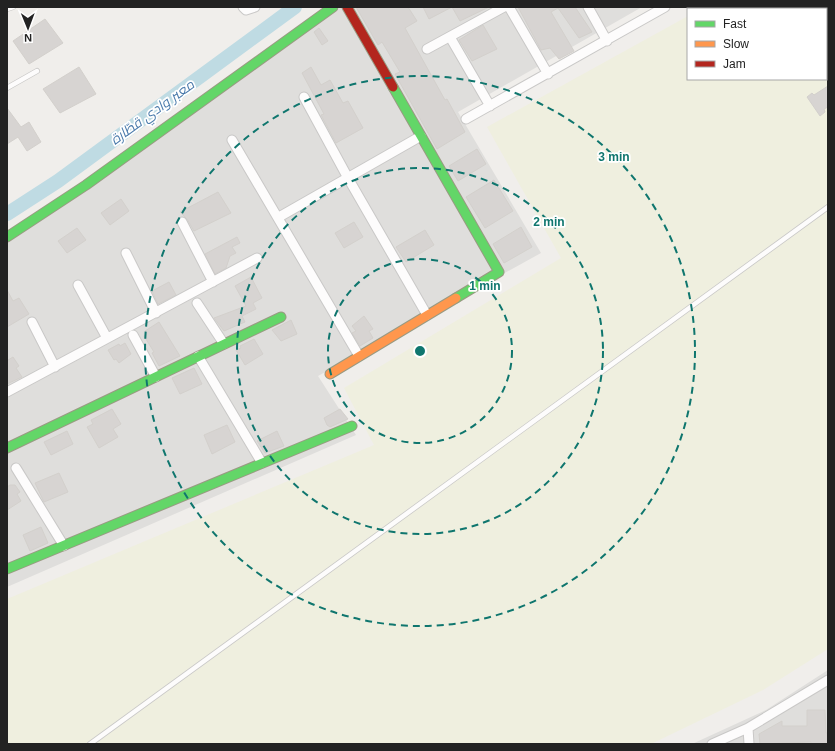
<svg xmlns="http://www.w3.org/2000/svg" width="835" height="751" viewBox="0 0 835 751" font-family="Arial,Cairo,sans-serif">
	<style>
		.residential { fill: #dfdedc }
		.farmland { fill: #efefdf }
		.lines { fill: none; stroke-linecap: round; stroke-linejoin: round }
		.river { stroke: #bfdbe3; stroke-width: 14 }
		.building { fill: #d7d4d2; stroke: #d3d0cc }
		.lane-casing { stroke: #c9c8c7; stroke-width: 6 }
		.street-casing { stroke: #c9c8c7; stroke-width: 11 }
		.fast-casing { stroke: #999a82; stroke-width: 11 }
		.slow-casing { stroke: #999a82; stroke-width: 11 }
		.jam-casing { stroke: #999a82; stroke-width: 11 }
		.lane { stroke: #fdfcfc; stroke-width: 4.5 }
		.street { stroke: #fdfcfc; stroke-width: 9 }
		.fast { stroke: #63d668; stroke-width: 9 }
		.slow { stroke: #ff974d; stroke-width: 9 }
		.jam { stroke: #b3261e; stroke-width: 9 }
		.ring { fill: none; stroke: #0f766e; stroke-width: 2; stroke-dasharray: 7 5 }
		.labels { text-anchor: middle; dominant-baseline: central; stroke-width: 3.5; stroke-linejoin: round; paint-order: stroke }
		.water-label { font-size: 14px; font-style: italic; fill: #4a7aab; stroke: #fff }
		.centre { fill: #0f766e; stroke: #fff; stroke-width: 2 }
		.ring-label { font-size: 12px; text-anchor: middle; font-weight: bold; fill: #0f766e; stroke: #fff; stroke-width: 3.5; stroke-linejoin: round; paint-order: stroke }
	</style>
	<rect width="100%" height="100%" fill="#f0eeeb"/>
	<!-- residential -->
	<path class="residential" d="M341 7H642L458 112 541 253 318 376 356 435 7 587V243Z
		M828 670V744H692L766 710Z"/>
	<!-- farmland -->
	<path class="farmland" d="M704 7H828V649L763 690 651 744H7V599L374 445 344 388 561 258 487 127 688 16V79H826V9H700Z"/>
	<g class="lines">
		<!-- river -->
		<path class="river" d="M7 214 58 181 295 7"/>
	</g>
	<!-- building -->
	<path class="building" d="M356 7H408L417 21 405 28 445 100 447 99 465 132 437 149 395 74 400 72 382 42 378 45Z
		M423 7H452L429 19Z
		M452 7H489L460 21Z
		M518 7H575L592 32 579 38 558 8 551 12 574 51 559 59 550 48 541 50Z
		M45 19 63 43 29 64 13 41Z
		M483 25 497 49 472 61 459 40Z
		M319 28 328 41 322 45 314 32Z
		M79 67 96 94 60 113 43 89Z
		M311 67 321 85 330 80 343 103 348 101 363 128 336 143 321 115 324 114 302 73Z
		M828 86V107L824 109 825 112 820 116 807 97 812 93 814 95Z
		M7 108 21 127 29 122 41 142 27 151 18 137 7 144Z
		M477 149 486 164 458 181 449 166Z
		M494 180 513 211 485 228 466 197Z
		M218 192 231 213 194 231 187 219 180 212Z
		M121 199 129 211 110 225 101 213Z
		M354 222 363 237 344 248 335 233Z
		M521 227 532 247 504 263 493 244Z
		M77 228 86 240 67 253 58 241Z
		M425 230 434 245 406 262 396 247Z
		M237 237 240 243 232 247 236 253 230 256 226 268 215 274 205 254Z
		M251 277 262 298 253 303 256 309 242 316 245 322 224 331 214 318 246 306 235 286Z
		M169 282 176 295 158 304 152 291Z
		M7 290 13 301 19 298 29 314 7 327Z
		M364 316 373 329 369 331 373 338 360 346 352 333 356 331 352 326Z
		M291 320 297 334 281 341 272 330Z
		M159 322 180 356 159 366 152 353 154 352 144 336 147 334 145 331Z
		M254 339 263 354 245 365 236 350 241 348 240 346Z
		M125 343 131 354 119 363 116 359 114 360 108 350 119 344 120 346Z
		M13 357 19 366 16 368 22 377 7 384V363L8 360Z
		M194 368 202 384 180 394 172 378Z
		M112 409 121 424 113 429 118 437 99 448 87 427 93 424 91 420Z
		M340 409 348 419 330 427 327 425 324 418Z
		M227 425 235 442 212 454 204 435Z
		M67 431 73 444 51 455 44 442Z
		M277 431 284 446 265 453 257 441Z
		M59 473 68 492 44 502 35 483Z
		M10 485H15L20 492 17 494 21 501 7 510V487Z
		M41 527 48 543 30 551 23 535Z
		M807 710H825L826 733H828V744H811V742L760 744 759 734 782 721V726H807Z"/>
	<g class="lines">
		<!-- lane casing -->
		<g class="lane-casing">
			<path id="lane" d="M7 9 13 7
				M7 88 37 71
				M90 744 828 207"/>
		</g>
		<!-- street casing -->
		<g class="street-casing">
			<path id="street" d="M243 7 246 10 255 7
				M509 7 548 74
				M588 7 607 41
				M450 37 490 106
				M427 49 504 7
				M304 97 348 178 427 315
				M466 119 665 7
				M232 140 359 356
				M279 217 421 136
				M182 222 213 282
				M126 253 156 313
				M78 285 107 338
				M197 303 224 344
				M32 322 55 367
				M133 335 156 377
				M198 356 262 463
				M7 392 257 258
				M16 468 64 546
				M748 728 749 744
				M712 744 748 728 828 680"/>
		</g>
		<!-- fast casing -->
		<g class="fast-casing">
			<path id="fast" d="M393 87 499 272 456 298
				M7 237 86 185 333 7
				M7 448 281 317
				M7 569 352 426"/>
		</g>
		<!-- slow casing -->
		<g class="slow-casing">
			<path id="slow" d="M330 374 456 298"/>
		</g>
		<!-- jam casing -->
		<g class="jam-casing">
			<path id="jam" d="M347 7 393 87"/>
		</g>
		<!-- lane -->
		<use href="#lane" class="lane"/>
		<!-- street -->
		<use href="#street" class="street"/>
		<!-- fast -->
		<use href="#fast" class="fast"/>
		<!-- slow -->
		<use href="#slow" class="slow"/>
		<!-- jam -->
		<use href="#jam" class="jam"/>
	</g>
	<!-- distance rings -->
	<g class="ring">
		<circle cx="420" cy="351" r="92"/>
		<circle cx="420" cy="351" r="183"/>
		<circle cx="420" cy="351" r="275"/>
	</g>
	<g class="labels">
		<!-- water labels -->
		<g class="water-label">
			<text transform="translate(152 112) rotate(-36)">معبر وادي قطّارة</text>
		</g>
	</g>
	<circle cx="420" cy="351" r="6" class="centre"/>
	<g class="ring-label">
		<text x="614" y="161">3 min</text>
		<text x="549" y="226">2 min</text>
		<text x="485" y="290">1 min</text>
	</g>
	<!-- border -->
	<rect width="835" height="751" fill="none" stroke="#222222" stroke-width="16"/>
	<!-- legend -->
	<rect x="687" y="8" width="140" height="72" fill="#ffffff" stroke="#a7a7a7"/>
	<rect x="695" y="21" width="20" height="6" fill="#63d668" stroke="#a7a7a7"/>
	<text x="723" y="28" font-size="12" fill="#222222">Fast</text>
	<rect x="695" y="41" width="20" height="6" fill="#ff974d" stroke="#a7a7a7"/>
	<text x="723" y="48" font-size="12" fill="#222222">Slow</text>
	<rect x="695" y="61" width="20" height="6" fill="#b3261e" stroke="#a7a7a7"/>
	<text x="723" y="68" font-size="12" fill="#222222">Jam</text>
	<!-- north arrow -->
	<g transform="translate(28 28) rotate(179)" stroke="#ffffff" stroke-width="3" paint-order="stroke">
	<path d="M0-3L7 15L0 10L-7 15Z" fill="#222222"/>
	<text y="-6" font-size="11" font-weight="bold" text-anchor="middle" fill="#222222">N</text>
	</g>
</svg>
